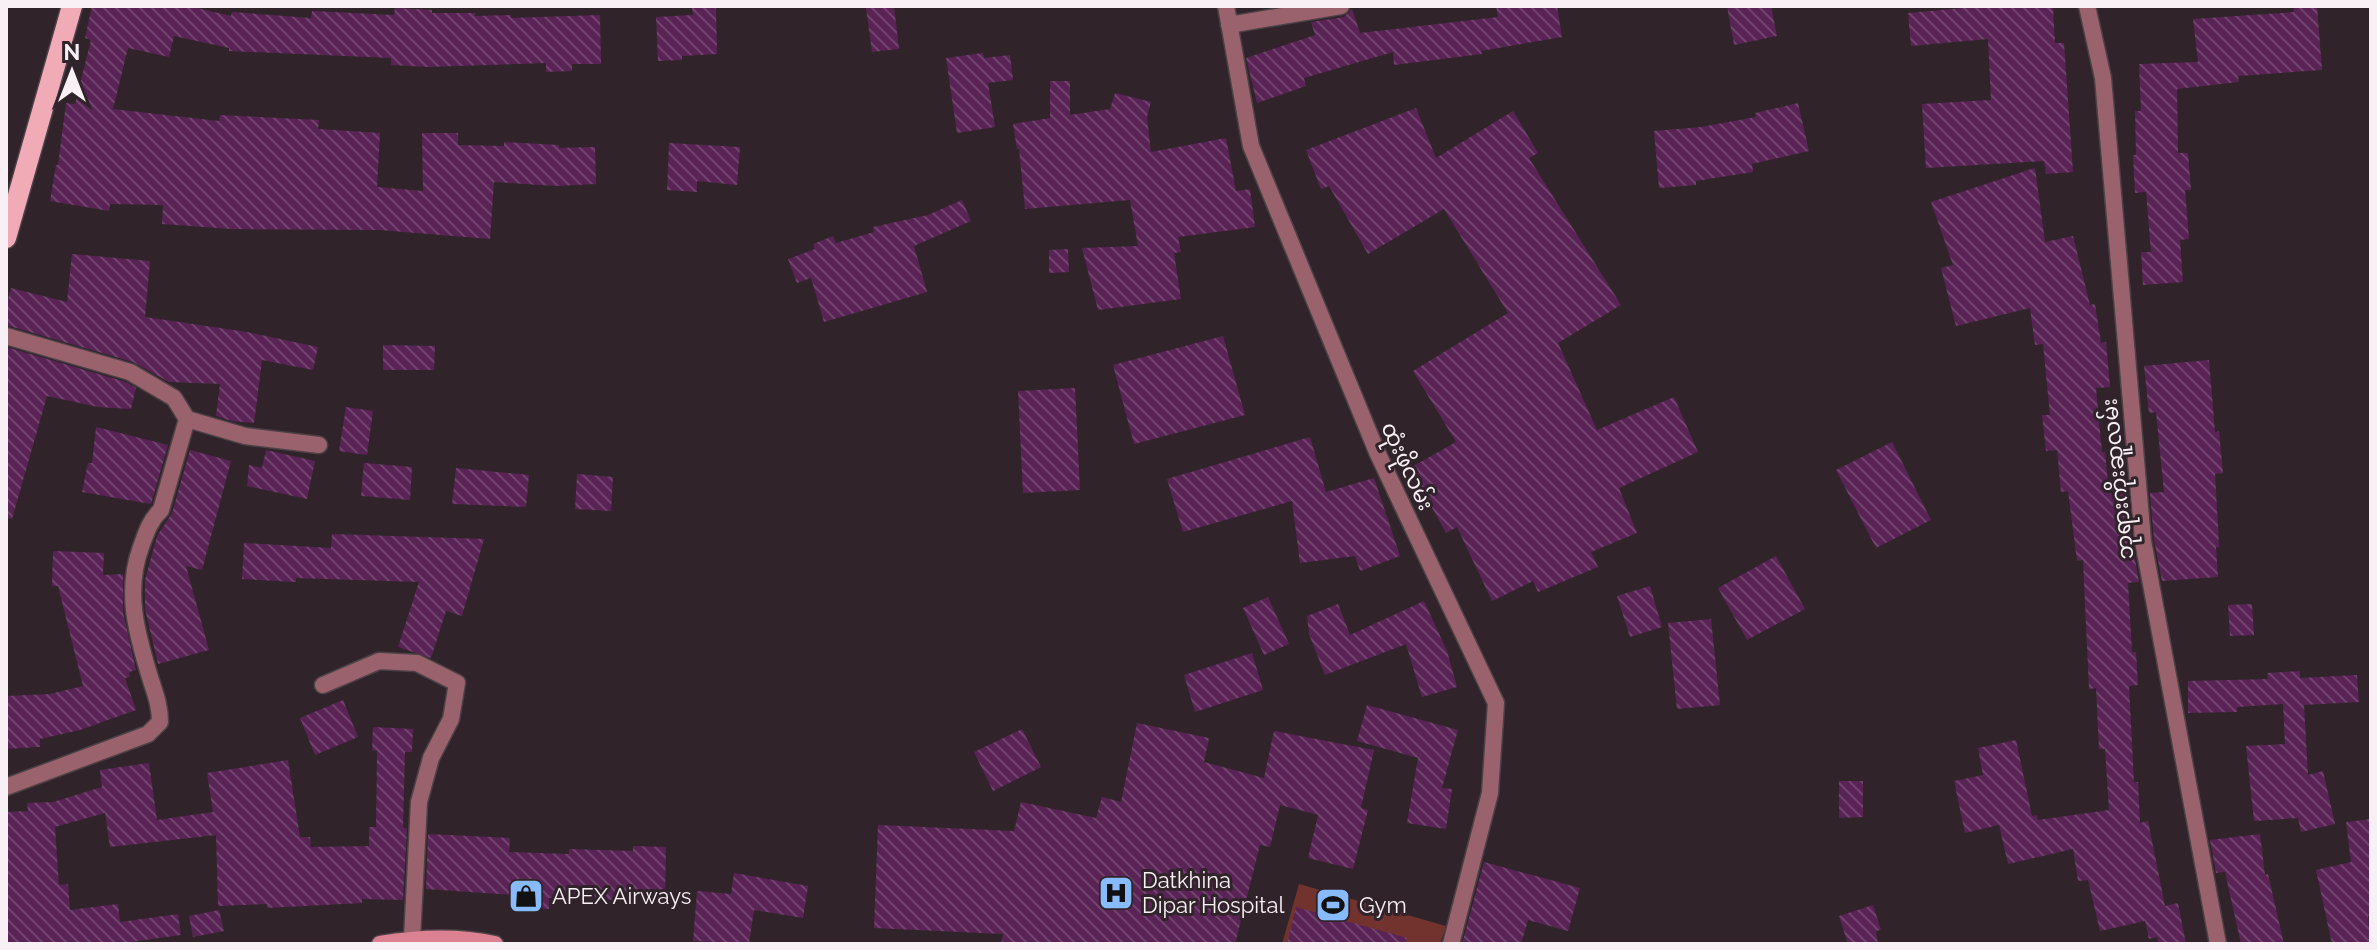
<svg xmlns="http://www.w3.org/2000/svg" width="2377" height="950" viewBox="0 0 2377 950" font-family="Raleway,'Noto Sans Myanmar',sans-serif">
	<style>
		.park { fill: #72322d }
		.building { fill: url(#building-back-hatch) }
		.lines { fill: none; stroke-linecap: round; stroke-linejoin: round }
		.minor-casing { stroke: #4c4146; stroke-width: 19 }
		.secondary-casing { stroke: #4c4146; stroke-width: 19 }
		.primary-casing { stroke: #4c4146; stroke-width: 23 }
		.minor { stroke: #9a626c; stroke-width: 16 }
		.secondary { stroke: #db8192; stroke-width: 16 }
		.primary { stroke: #f1abb7; stroke-width: 20 }
		.labels { text-anchor: middle; dominant-baseline: central; stroke-width: 6; stroke-linejoin: round; paint-order: stroke }
		.street-label { font-size: 22px; fill: #f8f0f4; stroke: #30242a }
		.poi-label { font-size: 22px; fill: #f8f0f4; stroke: #30242a; text-anchor: start }
	</style>
	<defs>
		<pattern id="building-back-hatch" width="6" height="6" patternUnits="userSpaceOnUse" patternTransform="scale(2)"><rect width="6" height="6" fill="#592355"/><path d="M-1 5l2 2M0 0l6 6M5-1l2 2" fill="none" stroke="#72436e"/></pattern>
	</defs>
	<rect width="100%" height="100%" fill="#30242a"/>
	<!-- park -->
	<path class="park" d="M1299 884 1446 926 1440 944H1282Z"/>
	<!-- building -->
	<path class="building" d="M92 6H188L231 16 232 12 311 18 312 11 394 15 395 8 432 10V13H475V16L511 15V18L600 15 601 64H572V71L546 72V63L428 67 391 65V58L229 51V48L174 36 169 57 128 48 113 109 219 121 220 115 319 120 318 129 380 133 377 187 423 191 422 133H458V145L504 146V142L559 145V148L595 147 596 184 556 186 494 182 490 239 379 230 231 229 162 224 163 205 110 204 109 211 50 201 56 165H58L66 103 75 104 91 40 85 38Z
		M894 6 899 49 872 52 866 8Z
		M1496 6H1557L1562 37 1481 51 1482 54 1394 65 1393 52 1304 78 1306 86 1257 103 1246 58 1315 35 1311 22 1344 17 1352 9 1360 33 1498 17Z
		M1727 6H1771L1777 36 1734 45Z
		M1986 6H2053L2055 43H2064L2073 172 2046 174 2044 161 1926 168 1922 104 1991 100 1988 39 1911 46 1908 13Z
		M2294 6H2317L2322 70 2238 76 2239 82 2177 89 2178 153H2188L2191 190H2185L2189 239 2180 240 2183 282 2143 285 2141 252H2151L2146 192 2135 193 2133 155H2136L2135 111H2141L2139 64 2198 62 2193 19 2294 12Z
		M692 8H716L717 54 682 56V60L658 61 656 17 693 15Z
		M983 53 984 58 1010 55 1013 80 988 83 995 127 957 133 946 58Z
		M1050 81H1070V115L1110 109 1115 93 1151 102 1147 117 1151 152 1226 138 1236 191 1250 189 1255 227 1178 237 1181 252 1174 253 1181 299 1098 310 1082 248 1138 246 1130 200 1025 209 1019 149H1017L1013 124 1050 118Z
		M1798 103 1809 151 1752 164 1753 172 1696 181V185L1659 188 1654 131 1701 127 1756 117 1755 113Z
		M1416 108 1436 158 1513 111 1538 153 1529 158 1621 305 1558 343 1597 430 1674 397 1698 452 1619 488 1637 533 1591 552 1598 567 1538 592 1533 581 1492 601 1457 527 1446 533 1410 468 1456 442 1413 371 1508 313 1444 209 1368 254 1329 186 1321 189 1306 150Z
		M669 143 740 147 737 185 697 181V192L667 190Z
		M2035 168 2045 242 2073 236 2090 305 2095 304 2101 343 2106 342 2110 387 2096 388 2102 452H2105L2109 493 2128 494 2132 543 2139 582 2128 583 2132 652H2136L2138 685 2129 686 2134 782H2138L2140 823 2148 821 2165 906 2178 903 2186 944H2159L2157 937 2149 939 2145 921 2100 931 2088 880 2078 881 2073 849 2008 864 1999 825 1965 833 1954 781 1983 775 1978 748 2016 740 2032 816 2037 815 2038 820 2109 810 2105 749H2099L2096 688 2089 689 2083 560 2077 561 2068 491 2061 492 2057 450 2046 451 2042 415H2050L2043 344 2035 345 2030 308 1956 326 1941 268 1953 265 1931 202Z
		M962 200 971 221 914 246 927 292 824 322 811 278 797 283 788 259 815 249 813 244 833 236 836 243 874 232 873 227 928 215Z
		M1068 249 1069 272 1049 273V250Z
		M72 254 150 261 145 317 247 332 318 347 313 370 262 360 254 423 232 421 216 416 220 384 169 382 133 362 6 325V306L11 288 67 302Z
		M1223 336 1245 415 1134 444 1113 365Z
		M383 345 435 346 434 370H383Z
		M6 347 126 382 136 388 131 409 98 407 47 396 12 519 6 518Z
		M2209 360 2215 432 2219 431 2223 473 2215 474 2218 525 2219 547H2216L2218 577 2162 581 2154 540 2150 493 2164 492 2156 412 2149 413 2144 366Z
		M1075 388 1080 490 1023 493 1018 391Z
		M346 407 373 411 367 455 339 451Z
		M96 427 168 445 151 504 82 492 88 463H92Z
		M1310 437 1326 492 1374 478 1400 556 1360 571 1355 556 1300 563 1292 501 1183 532 1167 479Z
		M1892 442 1931 520 1876 548 1836 470Z
		M190 450 231 461 202 570 186 566 209 650 158 664 145 609V580L157 536 172 513Z
		M266 450 315 461 307 499 247 486 249 465 262 468Z
		M364 463 412 467 410 500 361 496Z
		M456 468 529 475 526 507 452 504Z
		M577 474 613 477 611 511 575 509Z
		M332 534 484 539 462 616 446 611 431 658 398 647 419 582 296 578V582L242 579 244 543 331 548Z
		M53 551 104 553 103 575 123 574V612L136 670 129 672 130 677 125 678 136 710 80 730 40 739V747L6 749V696L50 694 83 686 58 586H52Z
		M1776 556 1805 609 1747 640 1718 588Z
		M1650 586 1662 627 1630 637 1617 596Z
		M1268 597 1289 644 1264 655 1243 608Z
		M1424 601 1447 651 1457 687 1422 697 1406 644 1325 675 1309 634 1307 616 1338 604 1350 635Z
		M2252 604 2254 635 2230 636 2228 605Z
		M1711 619 1720 705 1677 709 1668 623Z
		M1252 653 1263 690 1195 712 1184 675Z
		M2300 671V678L2357 675 2359 702 2304 705 2308 775 2323 771 2335 824 2301 832 2298 818 2254 821 2246 746 2285 744 2283 704 2237 707V712L2188 713V681L2268 679 2267 673Z
		M343 700 358 737 315 755 300 718Z
		M1367 705 1458 730 1442 788 1452 789 1446 829 1407 823 1418 758 1357 741Z
		M1137 723 1209 738 1204 762 1264 778 1274 731 1374 750 1361 808 1368 810 1353 869 1308 858 1318 815 1280 805 1270 847 1260 845 1235 944H1001L1003 934 874 928 878 825 1014 831 1021 802 1096 818 1102 797 1121 802Z
		M373 727 413 729 412 752H405L403 828H407L403 900 362 899V903L267 908V904L218 906 216 835 110 847 105 813 55 827 59 885 68 884 70 910 118 904 120 922 178 914 181 935 116 944H6V812L28 811 27 803 53 802 102 787 100 770 149 763 157 820 213 812 207 773 288 760 300 837H310L311 847 369 846V827H376L377 751 372 750Z
		M1022 729 1041 767 993 791 974 752Z
		M1839 781H1863V817L1839 818Z
		M2371 819V916H2368L2371 944H2332L2316 870 2351 862 2346 822Z
		M428 834 510 838 509 852 569 854V849L633 851V846L666 847 665 897H613V900L549 898V909L511 907 512 895 426 889Z
		M2260 834 2265 875 2268 874 2284 944H2241L2225 872 2216 873 2210 840Z
		M1484 862 1580 888 1568 931 1528 920 1521 944H1462Z
		M734 873 808 886 803 918 754 910 749 944 693 941 697 891 731 894Z
		M1873 905 1881 930 1876 931 1878 944H1848L1839 916Z
		M1296 907 1407 938 1406 944H1287Z
		M219 910 224 931 193 937 189 916Z"/>
	<g class="lines">
		<!-- minor casing -->
		<g class="minor-casing">
			<path id="minor" d="M1226 6 1251 146 1377 452 1496 703 1490 793 1451 944
				M2087 6 2103 78 2143 541 2218 944
				M1229 25 1341 6
				M6 336 130 372 174 398 187 419 245 436 319 445
				M323 685 379 661 417 663 457 683 451 719 431 758 419 802 412 939
				M6 787 148 734 160 722C160 704 154 691 149 674 136 631 125 590 141 547 146 533 150 520 161 510L187 419"/>
		</g>
		<!-- secondary casing -->
		<g class="secondary-casing">
			<path id="secondary" d="M380 944C416 938 458 936 495 944"/>
		</g>
		<!-- primary casing -->
		<g class="primary-casing">
			<path id="primary" d="M6 238 72 6"/>
		</g>
		<!-- minor -->
		<use href="#minor" class="minor"/>
		<!-- secondary -->
		<use href="#secondary" class="secondary"/>
		<!-- primary -->
		<use href="#primary" class="primary"/>
	</g>
	<!-- icons -->
	<defs>
		<g id="hospital-square" transform="scale(1.8)"><rect x="-9" y="-9" width="18" height="18" rx="4" fill="#87bbfb" stroke="#30242a"/><path d="M-5-5h3v3.5h4V-5h3V5h-3V1.5h-4V5h-3Z" fill="#111"/></g>
		<g id="shop-square" transform="scale(1.8)"><rect x="-9" y="-9" width="18" height="18" rx="4" fill="#87bbfb" stroke="#30242a"/><path d="M-5-2.5h2.3a2.7 3.5 0 0 1 5.4 0H5L5.5 6h-11ZM-1.5-2.5h3a1.5 2.3 0 0 0-3 0Z" fill="#111"/></g>
		<g id="stadium-square" transform="scale(1.8)"><rect x="-9" y="-9" width="18" height="18" rx="4" fill="#87bbfb" stroke="#30242a"/><path d="M0-5a6.5 5 0 1 0 0 10a6.5 5 0 1 0 0-10ZM-3.5-1.8h7v3.6h-7Z" fill="#111"/></g>
	</defs>
	<g fill-rule="evenodd">
		<use href="#hospital-square" x="1116" y="893"/>
		<use href="#shop-square" x="526" y="896"/>
		<use href="#stadium-square" x="1333" y="905"/>
	</g>
	<g class="labels">
		<!-- street labels -->
		<g class="street-label">
			<text transform="translate(1408 466) rotate(65)">ထုံးဖိုလမ်း</text>
			<text transform="translate(2117 479) rotate(-96)">ဘုရားကိုးဆူလမ်း</text>
		</g>
		<!-- poi labels -->
		<g class="poi-label">
			<text x="1142" y="880">Datkhina<tspan x="1142" dy="25">Dipar Hospital</tspan></text>
			<text x="552" y="896">APEX Airways</text>
			<text x="1359" y="905">Gym</text>
		</g>
	</g>
	<!-- border -->
	<rect width="2377" height="950" fill="none" stroke="#f8f0f4" stroke-width="16"/>
	<!-- north arrow -->
	<g transform="translate(72 72)" stroke="#30242a" stroke-width="6" paint-order="stroke">
	<path d="M0-6L14 30L0 20L-14 30Z" fill="#f8f0f4"/>
	<text y="-12" font-size="22" font-weight="bold" text-anchor="middle" fill="#f8f0f4">N</text>
	</g>
</svg>
